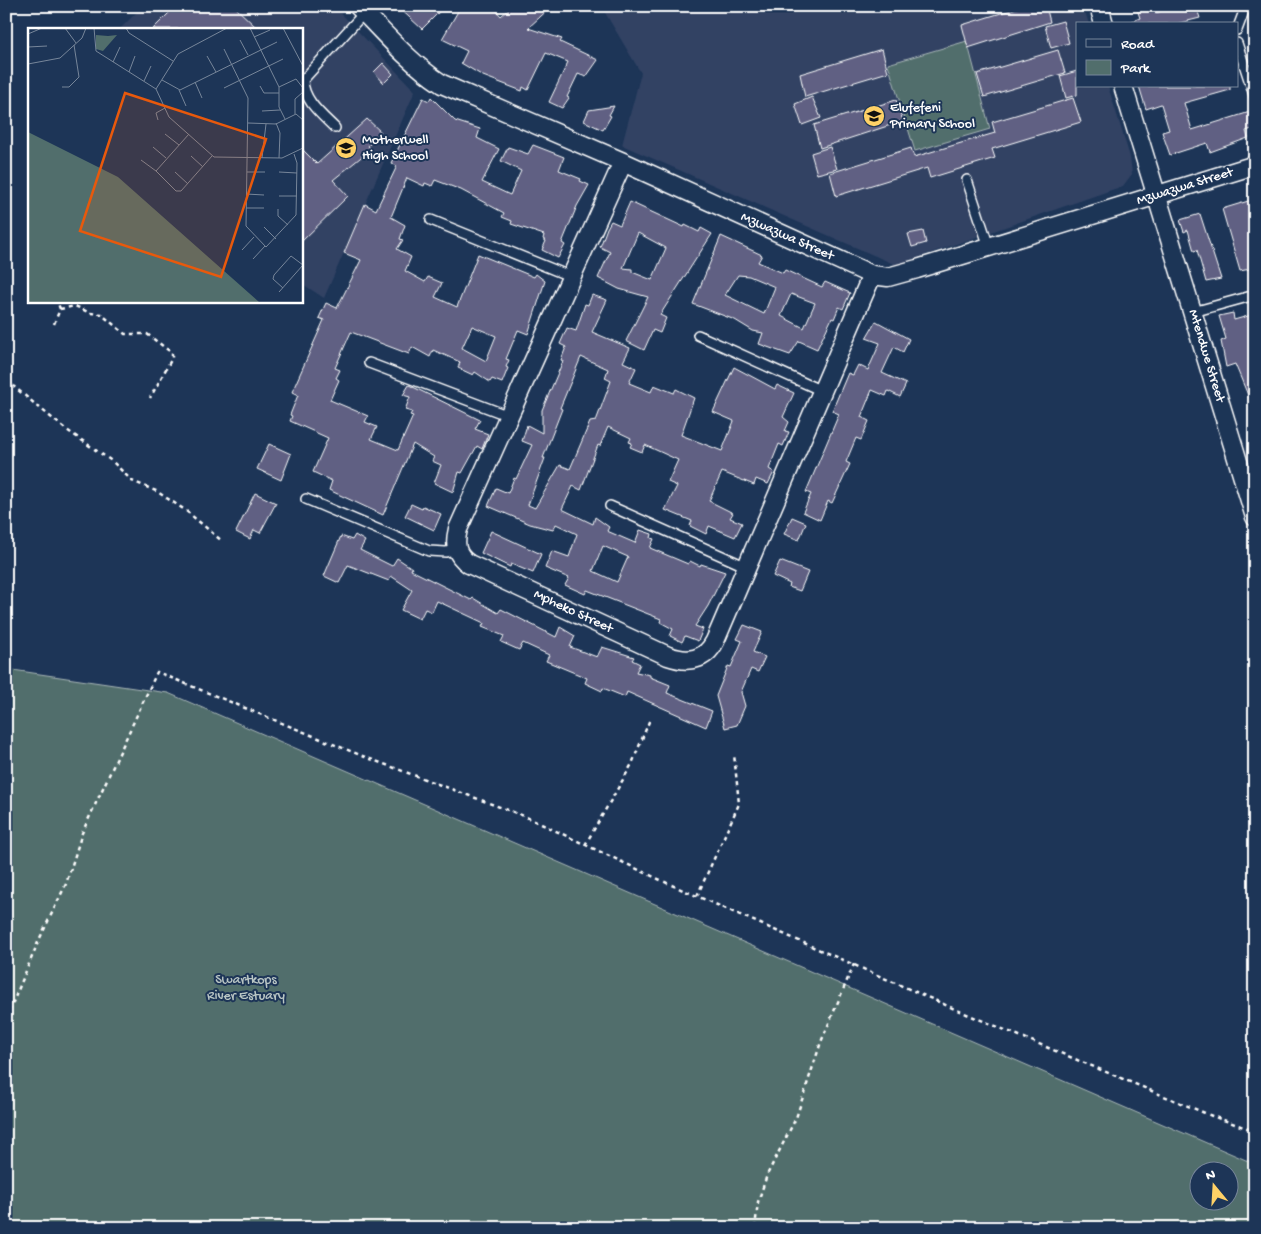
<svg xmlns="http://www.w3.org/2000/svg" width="1261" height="1234" viewBox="0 0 1261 1234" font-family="'Gochi Hand',sans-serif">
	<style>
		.built { fill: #314264 }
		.green { fill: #516e6c; stroke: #a8b6b6; fill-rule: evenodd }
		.building { fill: #616183; stroke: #fff; fill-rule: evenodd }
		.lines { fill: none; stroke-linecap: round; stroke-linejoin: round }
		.lane-casing { stroke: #fff; stroke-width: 12 }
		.street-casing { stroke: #fff; stroke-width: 21 }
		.path { stroke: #fff; stroke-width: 2.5; stroke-dasharray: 4 4; stroke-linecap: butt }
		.lane { stroke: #1d3557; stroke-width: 9 }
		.street { stroke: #1d3557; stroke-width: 18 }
		.labels { text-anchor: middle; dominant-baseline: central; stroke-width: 4; stroke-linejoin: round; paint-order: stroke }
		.poi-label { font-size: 14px; fill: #fff; stroke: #1d3557; text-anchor: start }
		.street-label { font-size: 14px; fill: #fff; stroke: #1d3557 }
		.park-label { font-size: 14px; fill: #b9c5c4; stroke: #1d3557 }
		.inset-road { fill: none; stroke: #77869a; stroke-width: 1 }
		.view { fill: #e8590c; fill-opacity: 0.15; stroke: #e8590c; stroke-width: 2.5 }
		.inset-edge { fill: none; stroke: #fff; stroke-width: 2.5 }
	</style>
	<rect width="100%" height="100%" fill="#1d3557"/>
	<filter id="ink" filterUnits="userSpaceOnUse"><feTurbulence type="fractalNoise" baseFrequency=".02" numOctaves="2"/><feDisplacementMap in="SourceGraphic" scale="10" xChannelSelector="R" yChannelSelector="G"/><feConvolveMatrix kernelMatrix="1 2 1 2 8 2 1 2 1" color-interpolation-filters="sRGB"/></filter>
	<g filter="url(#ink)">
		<!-- built -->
		<path class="built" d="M143 6H334L415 91 324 298 301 283V29H120Z
			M601 6H1083L1089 24H1077V86H1108L1130 157 1132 174 1123 186 896 265 622 145 641 73Z"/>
		<!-- green -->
		<path class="green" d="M967 41 990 129 915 151 888 64Z
			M6 669 168 693 1255 1164V1228H6ZM1198 1172H1228V1202H1198Z"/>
		<!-- building -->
		<path class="building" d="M176 6H234L258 29H153Z
			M397 6H445L422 29Z
			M461 6H492L501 16 512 6H552L528 28 562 39 560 42 598 60 586 77 578 74 567 97 569 98 562 108 549 102 568 62 546 53 528 90 523 87 522 91 483 76 461 63 467 51 442 39Z
			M1024 6H1046L1050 22 968 48 962 25Z
			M1136 6H1155L1156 13 1175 6H1196L1200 18 1176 24H1130V22L1140 18Z
			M1063 21 1069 43 1051 48 1045 26Z
			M882 49 888 72 805 97 800 74Z
			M1058 50 1065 73 984 97 977 74Z
			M383 63 393 74 384 83 374 72Z
			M1077 71V95L1066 98 1060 76Z
			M1139 86H1230V90L1184 103 1192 130 1250 112 1255 128 1246 131 1248 138 1210 152 1207 143 1170 155 1162 132 1169 130 1161 104 1146 109Z
			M431 97 455 121 480 129 477 138 499 149 482 182 510 195 521 171 501 161 508 147 528 154 533 145 564 157 559 170 581 179 580 181 589 185 577 206 562 243 565 245 558 258 542 250 546 241 543 239 544 235 511 224 512 221 502 217 504 213 461 190 435 180 432 186 425 183 424 186 407 178 391 217 405 225 400 239 403 240 397 249 411 257 405 271 425 282 428 277 442 283 435 297 457 307 478 254 534 277 536 274 545 281 528 334 518 330 506 359 509 360 506 367 508 368 502 383 492 379 490 382 475 372 473 375 458 368 460 362 433 350 430 357 412 347 409 354 351 332 335 368 340 370 336 378 339 380 330 400 368 416 365 422 377 427 371 439 398 450 413 416 410 415 412 412 405 410 410 397 403 395 409 385 480 420 475 429 488 434 482 449 477 446 462 473 459 472 453 492 434 483 441 465 432 461 434 457 413 444 383 515 329 490 332 481 313 472 328 438 290 421 292 416 290 415 298 395 292 392 324 320 319 318 326 303 337 308 361 260 344 253 365 204 376 210 397 166 391 163 423 98 429 101ZM472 326 496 336 486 361 462 348Z
			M812 97 821 118 802 125 795 104Z
			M1073 98 1081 122 992 149 995 158 930 178 927 168 836 196 830 173 911 148 914 157 995 133 992 122Z
			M896 100 903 121 820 148 814 125Z
			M614 106 609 115 611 116 603 130 584 121 589 110Z
			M367 119 381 132 368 146 371 149 333 180 348 196 301 242V148L317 164Z
			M830 147 837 169 817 174 811 153Z
			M1255 199V268L1240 271 1222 209Z
			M630 202 684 227 685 225 699 232 701 228 712 234 660 315 666 318 660 333 653 330 644 350 626 341 648 297 619 289 598 278 610 252 600 247 607 228 611 221 620 225ZM638 233 666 248 652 280 632 272V269L623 268Z
			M1200 214 1221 279 1206 282 1197 250 1194 251 1188 230 1184 232 1180 220Z
			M923 231 926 243 912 247 908 234Z
			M721 236 762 255 758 262 783 273 785 270 822 287 825 282 850 293 843 309 839 307 834 319 832 318 817 349 799 341 790 355 759 344 763 333 753 331 735 320 693 304ZM738 275 749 276 775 287 764 314 725 295ZM791 294 815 303 804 328 781 316Z
			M592 295 607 300 592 332 630 348 623 362 636 368 629 383 651 392 654 385 674 393 676 389 694 398 681 435 722 451 734 421 713 412 734 367 775 389 777 385 794 393 783 417 789 422 785 431 789 432 783 446 779 444 769 469 774 472 768 484 756 479 754 485 722 472 709 501 733 513 730 518 742 523 735 537 709 526 706 534 690 526 692 521 665 510 677 486 668 482 678 460 645 445 642 452 630 447 632 443 629 442 631 438 608 427 600 446 598 445 581 490 573 486 562 509 593 524 595 517 609 527 607 531 635 543 640 530 652 534 651 538 654 539 650 548 688 564 690 561 700 566 701 564 725 572 708 606 695 626 703 629 698 641 685 636 682 642 670 636 673 629 660 622 661 619 587 590 585 594 565 585 569 578 545 568 552 551 569 557 577 534 556 524 553 530 530 524 488 506 496 488 508 493 514 478 516 479 532 445 522 441 527 425 542 433V410L563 361 561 360 566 347 560 344 567 328 576 331 585 304 588 305ZM581 357 608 369 605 378 611 381 596 421 590 422 570 469 560 465 535 508 528 505 545 458H543L562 409 560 408ZM603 546 628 557 617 582 593 571Z
			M1233 313 1234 320 1255 314V412L1235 364 1226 367 1221 341 1226 339 1219 316Z
			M876 321 909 339 903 352 894 347 882 373 906 384 900 397 888 391 886 396 872 390 861 417 869 421 861 440 856 438 846 462 850 464 832 503 828 501 820 520 803 512 811 494 806 492 839 414 832 411 848 373 853 375 858 365 868 370 880 343 866 338Z
			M269 444 291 454 281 480 257 469Z
			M255 493 276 503 260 533 254 530 250 539 236 532Z
			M411 504 422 509 423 506 441 514 434 530 405 516Z
			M792 517 806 523 799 540 784 534Z
			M491 531 541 554 533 573 511 564 510 567 481 553Z
			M355 535 365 541 360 550 392 566 397 558 412 568 411 570 471 600 473 598 498 613 501 609 556 637 560 627 575 636 570 647 597 657 602 647 634 657 632 660 640 664 636 672 650 675V677L670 685 667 693 712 711 706 727 627 692 625 697 603 688 602 691 585 683 587 678 546 661 549 655 523 643 519 650 501 642 504 636 482 627 484 623 437 601 432 612 425 609 420 619 401 610 412 590 391 576 389 581 348 565 339 583 324 576 341 536 352 540Z
			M780 561 808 572 800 591 789 587 790 584 773 576Z
			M744 625 762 632 753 652 765 657 758 672 751 669 741 692 745 706 737 725 725 728 716 696 728 666 731 667 742 641 737 639Z"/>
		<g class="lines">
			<!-- lane casing -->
			<g class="lane-casing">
				<path id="lane" d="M1237 30 1246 6
					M1237 43 1255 98
					M335 128C322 115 303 100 303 80L364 13
					M967 180 989 247
					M431 220 572 277
					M1193 312 1255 295
					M698 335 822 391
					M369 363 509 416
					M306 499 429 551 446 552 457 549
					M610 506 747 567"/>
			</g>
			<!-- street casing -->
			<g class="street-casing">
				<path id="street" d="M358 6C385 34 410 63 442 84L623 162 872 275 888 277 917 269 1255 165
					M1099 6 1104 24
					M1123 86 1255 517
					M623 162 458 529C454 545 456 555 469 564L668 656C688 663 705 661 715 641L872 275"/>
			</g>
			<!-- path -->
			<path class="path" d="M60 309 75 306 90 313 101 314 125 334H147L172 353V358L150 398
				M54 324 60 309 57 301
				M6 380 64 428 113 462 132 481 156 491 185 510 222 541
				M585 845 632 764 650 719
				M697 896 739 804 734 754
				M6 1019 39 940 66 884 82 833 157 672 365 757 524 816 667 883 957 1010 1212 1116 1255 1131
				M755 1228 758 1202 767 1175 796 1118 821 1042 854 964"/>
			<!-- lane -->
			<use href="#lane" class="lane"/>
			<!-- street -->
			<use href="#street" class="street"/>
		</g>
	</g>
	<!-- icons -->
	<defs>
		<g id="school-disc" transform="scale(1.125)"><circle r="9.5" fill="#ffd166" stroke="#1d3557"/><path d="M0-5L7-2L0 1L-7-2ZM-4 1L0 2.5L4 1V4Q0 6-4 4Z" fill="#111"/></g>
	</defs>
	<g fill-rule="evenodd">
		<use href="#school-disc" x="874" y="116"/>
		<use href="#school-disc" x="346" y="148"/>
	</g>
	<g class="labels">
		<!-- poi labels -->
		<g class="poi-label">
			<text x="890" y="108">Elufefeni<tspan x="890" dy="16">Primary School</tspan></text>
			<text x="362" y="140">Motherwell<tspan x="362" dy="16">High School</tspan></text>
		</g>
		<!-- street labels -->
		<g class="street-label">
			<text transform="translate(1185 187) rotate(-17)">Mzwazwa Street</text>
			<text transform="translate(787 237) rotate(24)">Mzwazwa Street</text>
			<text transform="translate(1206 356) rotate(73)">Mtendwe Street</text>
			<text transform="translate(573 612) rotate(25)">Mpheko Street</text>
		</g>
		<!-- park labels -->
		<g class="park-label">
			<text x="246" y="980">Swartkops<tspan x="246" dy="16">River Estuary</tspan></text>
		</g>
	</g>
	<!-- overview -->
	<g transform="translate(28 28)">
		<rect width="275" height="275" fill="#1d3557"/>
		<path d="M68 7 80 8 89 7 75 23 68 21ZM0 104 90 149 231 274 266 275H0Z" fill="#516e6c"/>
		<path class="inset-road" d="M37 0 48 15M66 0 68 23 128 61M98 0 101 5 145 33M199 0 150 26 128 61 141 89 186 129 254 130 275 120M222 0 251 59V79L257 91M255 0 275 38M0 6 14 0M226 9 242 2M212 12 220 27M0 19 19 18M196 21 220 70 218 198 238 219 268 187 269 135 266 126M179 28 188 44M85 34 92 19M0 36 32 30 54 10 58 0M101 44 107 28M134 52 152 62 249 14M116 53 123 38M167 54 174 70M232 58 236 65H251M34 59H41L51 49 46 17M251 59 268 51 275 60M196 60 255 31M151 62 158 78M234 83 252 82M267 86V71L275 64M130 92 128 85 137 80M220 95 248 96 268 86 275 92M248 95 252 105 251 130M137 106 151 117M161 106 128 143 148 163H153L184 128M125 119 138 130M163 128 175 139M234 130 238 96M113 132 128 143M147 144 160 156M219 144H237M251 144 269 145M218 166 236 167M251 168H269M218 180H236M250 181V188L260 197M236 199 248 211M214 222 226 209M225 231 237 218M255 260 245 251 246 247 263 228 275 237M251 264 275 237"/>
		<path class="view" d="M97 65 238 111 193 249 52 203Z"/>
		<rect width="275" height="275" class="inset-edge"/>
	</g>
	<!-- margin -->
	<rect width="1261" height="1234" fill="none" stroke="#1d3557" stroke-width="25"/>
	<rect x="12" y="12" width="1236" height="1209" fill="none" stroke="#fff" stroke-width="2" filter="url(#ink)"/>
	<!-- legend -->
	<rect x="1076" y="22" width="162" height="65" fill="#1d3557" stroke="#77869a"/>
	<rect x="1086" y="39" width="25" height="8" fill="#1d3557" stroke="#77869a"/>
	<text x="1121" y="48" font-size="15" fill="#ffffff">Road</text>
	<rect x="1086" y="60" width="25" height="15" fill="#516e6c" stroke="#77869a"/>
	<text x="1121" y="72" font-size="15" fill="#ffffff">Park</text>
	<!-- north arrow -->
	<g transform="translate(1214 1186) rotate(342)"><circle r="24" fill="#1d3557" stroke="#77869a"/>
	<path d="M0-4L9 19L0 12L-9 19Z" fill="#ffd166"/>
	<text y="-8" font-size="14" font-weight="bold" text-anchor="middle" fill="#ffffff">N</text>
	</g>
</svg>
